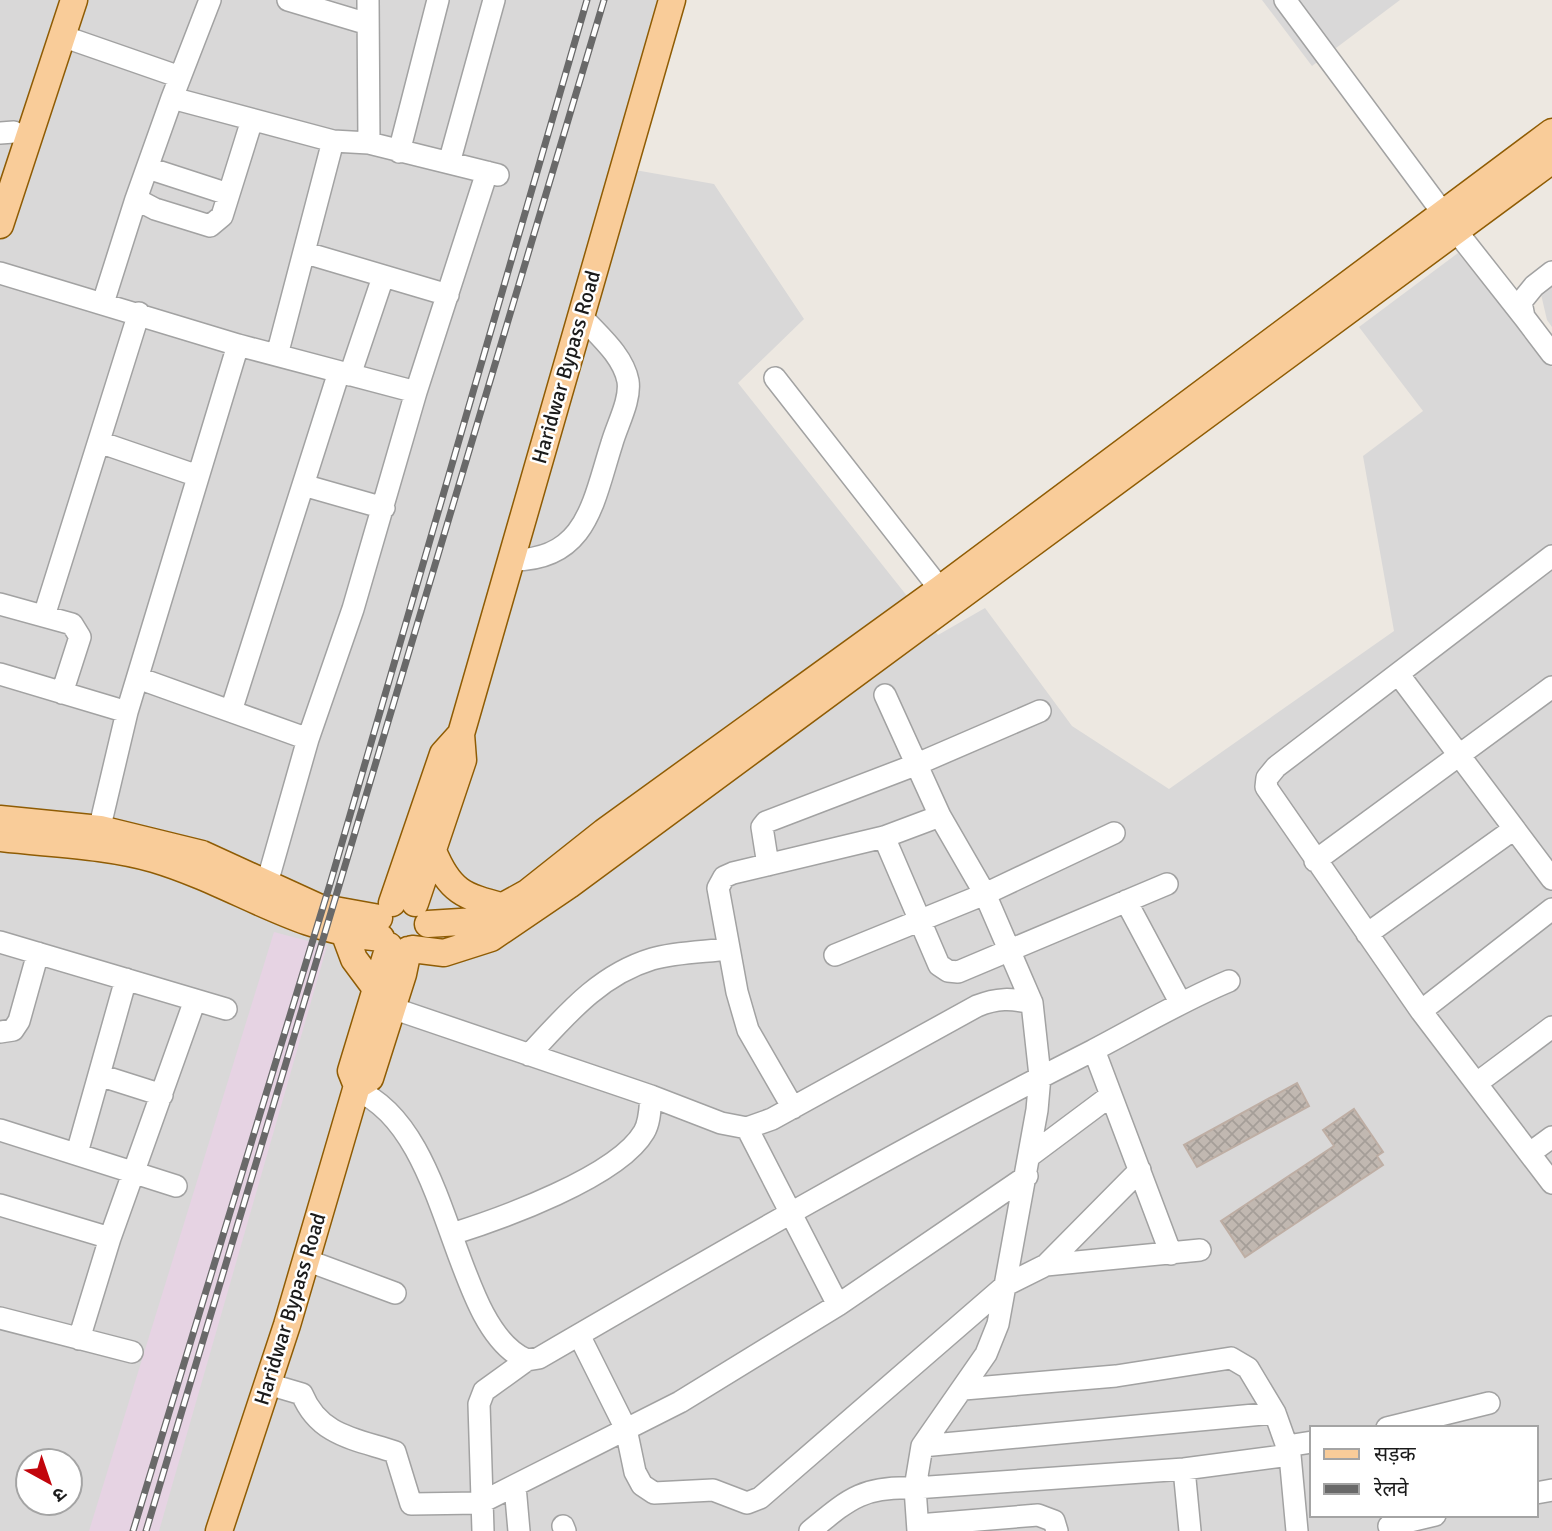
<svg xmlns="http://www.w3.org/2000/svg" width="1552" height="1531" viewBox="0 0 1552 1531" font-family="Signika,'Noto Sans Devanagari',sans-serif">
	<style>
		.residential { fill: #d9d8d8; fill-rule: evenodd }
		.railway { fill: #e6d3e3 }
		.building { fill: url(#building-cross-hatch); stroke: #beaea4; stroke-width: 2 }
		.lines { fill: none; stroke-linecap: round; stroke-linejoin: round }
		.minor-casing { stroke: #a2a2a2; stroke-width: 24 }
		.major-casing { stroke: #8f5c04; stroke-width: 29 }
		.minor { stroke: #fff; stroke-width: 21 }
		.major { stroke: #f9cc99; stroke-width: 26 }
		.rail-casing { stroke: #696969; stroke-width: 7 }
		.rail { stroke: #fff; stroke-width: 4.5; stroke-dasharray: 13; stroke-linecap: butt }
		.labels { text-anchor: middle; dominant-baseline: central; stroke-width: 5; stroke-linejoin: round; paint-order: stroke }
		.street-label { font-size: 21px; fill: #1b1b1b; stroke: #fff }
	</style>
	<defs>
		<pattern id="building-cross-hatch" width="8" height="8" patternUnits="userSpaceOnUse" patternTransform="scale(1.75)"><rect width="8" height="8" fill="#c1b8b1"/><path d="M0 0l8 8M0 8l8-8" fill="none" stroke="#a59e98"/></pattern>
	</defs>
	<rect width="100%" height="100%" fill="#ede8e1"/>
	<!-- residential -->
	<path class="residential" d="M0 0H685L635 170 714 184 804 319 738 383 938 635 985 608 1072 726 1169 789 1394 631 1363 456 1423 411 1359 327 1458 253 1552 367V1531H0ZM1312 1428H1536V1515H1312ZM28 1461H70V1503H28Z
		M1262 0H1400L1312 66Z
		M1552 271V327L1547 320 1540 290Z"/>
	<!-- railway -->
	<path class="railway" d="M274 932 327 946 159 1531H89Z"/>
	<!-- building -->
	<path class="building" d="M1297 1083 1309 1106 1197 1167 1184 1145Z
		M1354 1109 1383 1152 1377 1156 1383 1165 1245 1257 1221 1221 1334 1146 1323 1130Z"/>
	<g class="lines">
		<!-- minor casing -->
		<g class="minor-casing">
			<path id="minor" d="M210 0 172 98 333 141 369 143 498 175
				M288 0 368 24
				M368 0 369 143
				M1285 0 1443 213
				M62 36 180 77
				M172 98 136 199 155 209 210 226 222 216 252 120
				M0 133 14 132
				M399 152 438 0
				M449 163 494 0
				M148 168 228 194
				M1457 232 1524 317
				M306 253 448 295
				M1552 272 1534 286 1521 302 1524 317 1552 354
				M0 273 238 345 416 392
				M103 303 136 199
				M277 355 333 141
				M350 375 383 277
				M775 378 940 589
				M99 442 198 476
				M303 485 384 508
				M1552 556 1276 767 1267 778 1266 787 1421 1011 1552 1183
				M511 560C587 561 593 502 612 443 617 425 631 400 628 381 623 355 598 335 581 316
				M0 604 72 624 80 637 62 693
				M44 616 139 313
				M0 674 127 712
				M1399 675 1552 879
				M138 678 308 739
				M885 695 940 816 985 894 1032 1003
				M231 711 339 372
				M884 837 939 965 948 971 958 972 1167 884
				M96 843 127 712 238 345
				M1315 861 1552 687
				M768 865 762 827 766 822 915 765 1040 711
				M267 883 308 739 353 609 416 392 487 172
				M1126 901 1180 1002
				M1367 934 1514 829
				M0 942 226 1009
				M835 955 985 894 1114 833
				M392 1008 651 1096 721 1123 747 1128 772 1119 977 1006C997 998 1011 998 1032 1003L1040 1076 1037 1110 998 1324 986 1354 922 1446 915 1488 918 1531
				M1421 1011 1552 909
				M0 1032 13 1030 19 1021 38 953
				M1094 1050 1171 1254
				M529 1055C566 1015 599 975 652 959 676 952 704 952 728 949
				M99 1075 162 1095
				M1477 1083 1552 1027
				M356 1090C453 1130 450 1328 527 1360L539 1358C721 1252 904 1146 1092 1051 1138 1027 1181 1001 1229 981
				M793 1108 748 1030 737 992 718 888 724 877 733 873 884 837 940 816
				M747 1128 838 1305
				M0 1130 176 1186
				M77 1153 126 979
				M1530 1153 1552 1137
				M1031 1155 1110 1096
				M0 1205 110 1238
				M452 1234C500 1219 618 1177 644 1132 650 1122 650 1108 651 1096
				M306 1260 395 1293
				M1046 1265 1200 1250
				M0 1318 132 1352
				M579 1335 626 1429 635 1472 642 1485 654 1493 713 1490 747 1503 760 1498 1006 1285 1046 1265 1140 1170
				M79 1339 110 1238 195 1000
				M268 1384 302 1394C319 1436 356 1439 395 1452L411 1504 480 1503 680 1402 838 1305 1027 1176
				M964 1389 1116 1376 1231 1358 1248 1368 1275 1413 1290 1455 1297 1531
				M1387 1428 1489 1403
				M922 1446 1275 1413
				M1287 1446 1312 1442
				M1184 1469 1190 1531
				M515 1486 519 1531
				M1536 1493 1552 1490
				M918 1525 1038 1515 1054 1521 1057 1531
				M563 1526 565 1531
				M1389 1526 1435 1515
				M483 1531 479 1404 484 1391 527 1360
				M810 1531C849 1499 862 1486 915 1488L1184 1469 1290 1455"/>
		</g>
		<!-- major casing -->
		<g class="major-casing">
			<path id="major" d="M0 225 74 0
				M0 819 100 829 202 854 318 907 379 918
				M0 838C51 844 105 845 154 859 234 883 296 931 381 938
				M433 851C450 892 463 896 504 907
				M392 903 443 754 461 734
				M415 903 463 760 461 734 672 0
				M428 924 476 921 527 893 604 832 940 589 1552 132
				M345 935 354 959 377 990
				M412 949 444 953 491 938 569 885 1552 160
				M357 1086 370 1078 403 974 408 950
				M219 1531 287 1325 357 1086 351 1071 389 946"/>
		</g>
		<!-- minor -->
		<use href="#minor" class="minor"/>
		<!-- major -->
		<use href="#major" class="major"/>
		<!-- rail casing -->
		<g class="rail-casing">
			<path id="rail" d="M133 1531 330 884 587 0
				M146 1531 604 0"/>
		</g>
		<!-- rail -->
		<use href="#rail" class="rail"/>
	</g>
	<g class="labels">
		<!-- street labels -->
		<g class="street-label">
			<text transform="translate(566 367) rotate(-74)">Haridwar Bypass Road</text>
			<text transform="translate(290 1309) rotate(-73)">Haridwar Bypass Road</text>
		</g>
	</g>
	<!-- legend -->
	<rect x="1310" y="1426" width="228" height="91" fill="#ffffff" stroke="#a4a4a4" stroke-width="2"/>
	<rect x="1324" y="1449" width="35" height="10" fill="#f9cc99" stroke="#a4a4a4" stroke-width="2"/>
	<text x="1374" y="1461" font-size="21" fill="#1b1b1b">सड़क</text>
	<rect x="1324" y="1484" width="35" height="10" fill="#696969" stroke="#a4a4a4" stroke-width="2"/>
	<text x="1374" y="1496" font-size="21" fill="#1b1b1b">रेलवे</text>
	<!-- north arrow -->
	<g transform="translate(49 1482) rotate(140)"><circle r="33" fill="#ffffff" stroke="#a4a4a4" stroke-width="2"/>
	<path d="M0-5L12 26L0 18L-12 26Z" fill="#c2050c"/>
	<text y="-10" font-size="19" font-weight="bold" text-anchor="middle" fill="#1b1b1b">उ</text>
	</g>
</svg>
